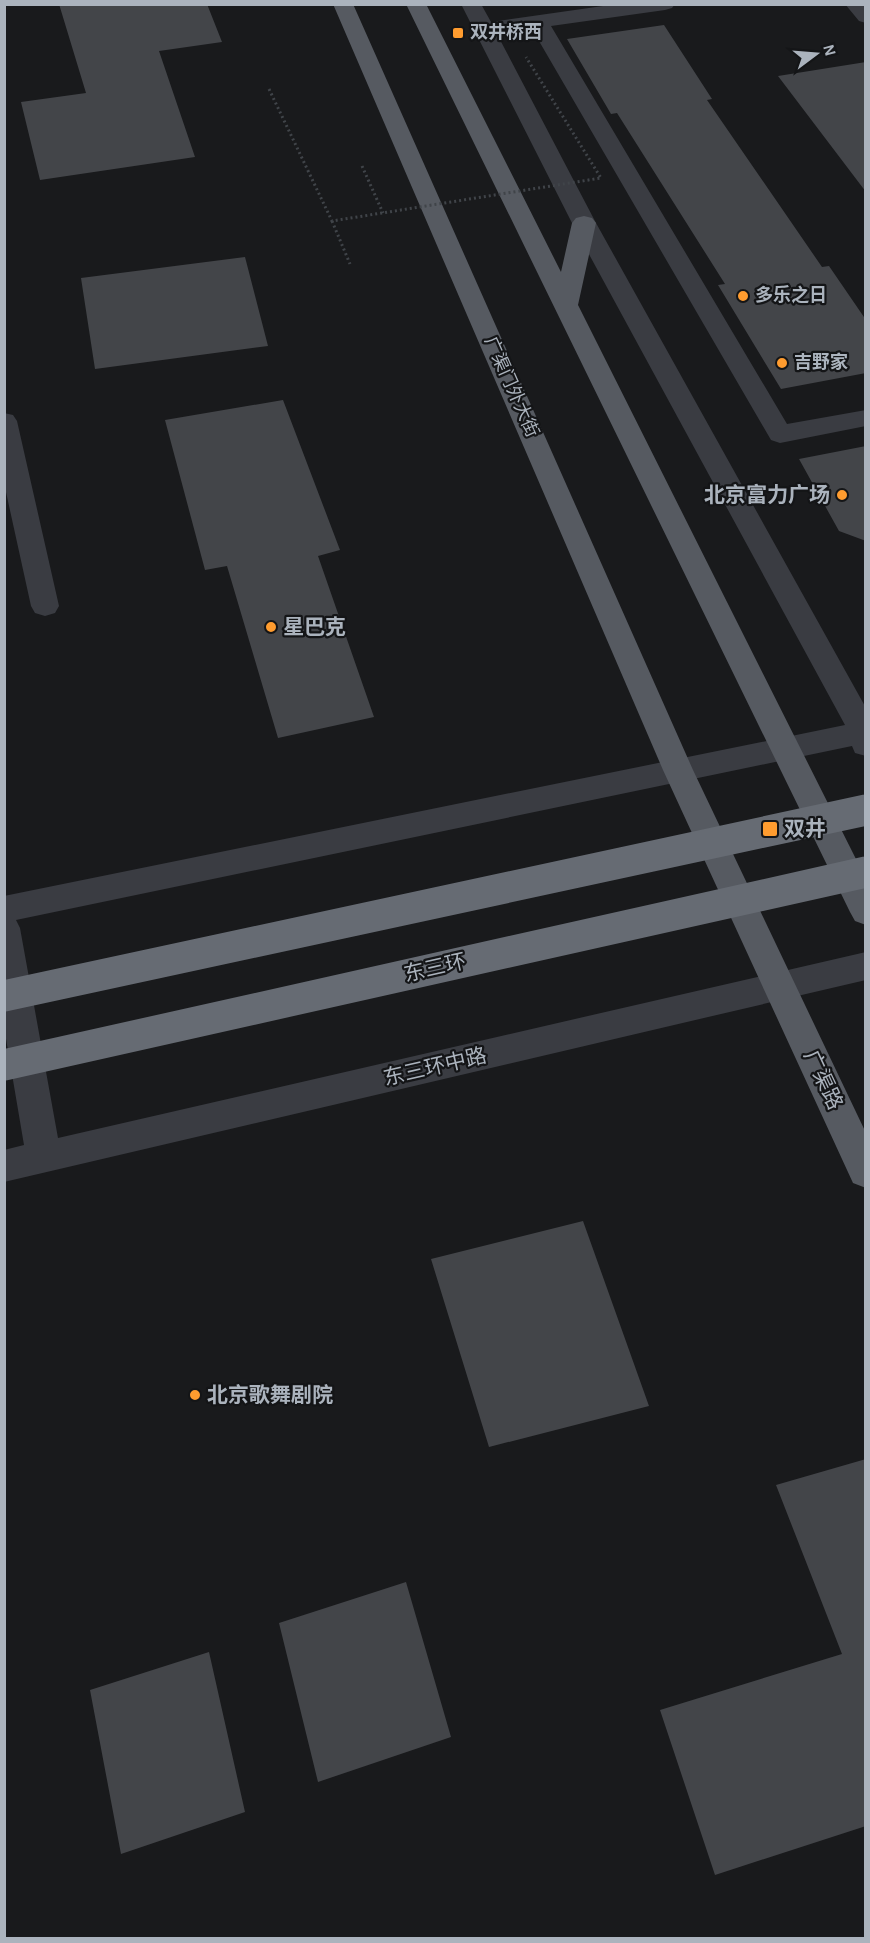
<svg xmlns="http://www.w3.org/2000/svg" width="870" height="1943" viewBox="0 0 870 1943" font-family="'Alegreya Sans','Noto Sans SC',sans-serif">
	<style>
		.building { fill: #434549 }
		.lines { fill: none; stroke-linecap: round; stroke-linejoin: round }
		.path { stroke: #404449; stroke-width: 3; stroke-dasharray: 2 3; stroke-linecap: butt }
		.minor { fill: #3a3c42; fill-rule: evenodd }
		.major { fill: #565a61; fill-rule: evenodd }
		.path-bridge { stroke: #404449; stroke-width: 3; stroke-dasharray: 2 3; stroke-linecap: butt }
		.highway-bridge { stroke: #666b73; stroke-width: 31 }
		.poi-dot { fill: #ff9c2f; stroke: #141517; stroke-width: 2 }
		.labels { text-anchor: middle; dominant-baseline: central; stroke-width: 4.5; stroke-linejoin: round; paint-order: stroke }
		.far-poi-label { font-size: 18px; font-weight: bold; fill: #abb3bd; stroke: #141517; text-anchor: start }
		.far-street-label { font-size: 18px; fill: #abb3bd; stroke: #141517 }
		.poi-label { font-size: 21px; font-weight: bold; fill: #abb3bd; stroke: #141517; text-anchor: start }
		.street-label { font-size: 21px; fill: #abb3bd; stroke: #141517 }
	</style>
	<rect width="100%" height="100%" fill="#191a1c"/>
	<!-- building -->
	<path class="building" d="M59 4H207L222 42 159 51 195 157 40 180 21 102 86 93Z
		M664 25 712 99 707 100 822 267 829 266 866 320V373L781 389 718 285 725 284 617 113 611 114 567 39Z
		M866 62V192L778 76Z
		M245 257 268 346 95 369 81 278Z
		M283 400 340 550 318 556 374 717 278 738 227 566 205 570 165 420Z
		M866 446V541L839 531 799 459Z
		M583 1221 649 1406 489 1447 431 1259Z
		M866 1459V1826L715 1875 660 1710 842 1654 776 1485Z
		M406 1582 451 1737 318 1782 279 1623Z
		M209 1652 245 1812 121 1854 90 1690Z"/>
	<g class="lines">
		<!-- path -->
		<path class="path" d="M362 166 383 213
			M332 221 350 264"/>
		<!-- minor -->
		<path class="minor" d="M461 4H481L491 22 617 4H675L672 8 665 10 551 26 787 424 866 410V426L780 443 771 440 532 29 497 34 596 223 866 708V756L855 753 852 746 16 920 20 928 58 1138 866 952V980L4 1182V1150L24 1145 4 1027V896L845 725 572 223Z
			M845 4H866V23L859 21Z
			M4 413 13 415 17 421 59 606 55 613 45 616 35 613 31 606 4 483Z"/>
		<!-- major -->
		<path class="major" d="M333 4H353L693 770 866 1133V1188L853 1183 663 770Z
			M406 4H426L561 272 572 223 576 218 584 216 592 218 596 223 578 305 866 879V925L855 921 850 912Z"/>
		<!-- path-bridge -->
		<path class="path-bridge" d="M269 89 332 221 601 178 526 57"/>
		<!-- highway-bridge -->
		<path class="highway-bridge" d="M4 996 866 810
			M4 1065 866 872"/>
	</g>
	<!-- markers -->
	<g class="poi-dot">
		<rect x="452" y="27" width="12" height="12" rx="3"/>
		<circle cx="743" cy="296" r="6"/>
		<circle cx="782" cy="363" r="6"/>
		<circle cx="842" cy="495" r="6"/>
		<circle cx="271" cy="627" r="6"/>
		<rect x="762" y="821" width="16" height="16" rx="3"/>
		<circle cx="195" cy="1395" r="6"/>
	</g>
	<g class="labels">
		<!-- far-poi labels -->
		<g class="far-poi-label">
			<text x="470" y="33">双井桥西</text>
			<text x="755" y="296">多乐之日</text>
			<text x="794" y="363">吉野家</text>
		</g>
		<!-- far-street labels -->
		<g class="far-street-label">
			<text transform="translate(511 387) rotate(66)">广渠门外大街</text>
		</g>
		<!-- poi labels -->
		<g class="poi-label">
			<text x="830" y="495" text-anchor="end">北京富力广场</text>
			<text x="283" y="627">星巴克</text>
			<text x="784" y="829">双井</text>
			<text x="207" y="1395">北京歌舞剧院</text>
		</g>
		<!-- street labels -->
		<g class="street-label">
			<text transform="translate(435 968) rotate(-13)">东三环</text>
			<text transform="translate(435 1067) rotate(-13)">东三环中路</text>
			<text transform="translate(823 1080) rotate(65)">广渠路</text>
		</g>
	</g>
	<!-- border -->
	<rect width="870" height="1943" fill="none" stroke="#abb3bd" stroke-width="12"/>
	<!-- north arrow -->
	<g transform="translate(816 54) rotate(74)" stroke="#141517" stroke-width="4.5" paint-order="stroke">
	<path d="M0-4.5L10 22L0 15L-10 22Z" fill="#abb3bd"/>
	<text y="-9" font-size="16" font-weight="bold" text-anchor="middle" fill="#abb3bd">N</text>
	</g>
</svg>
